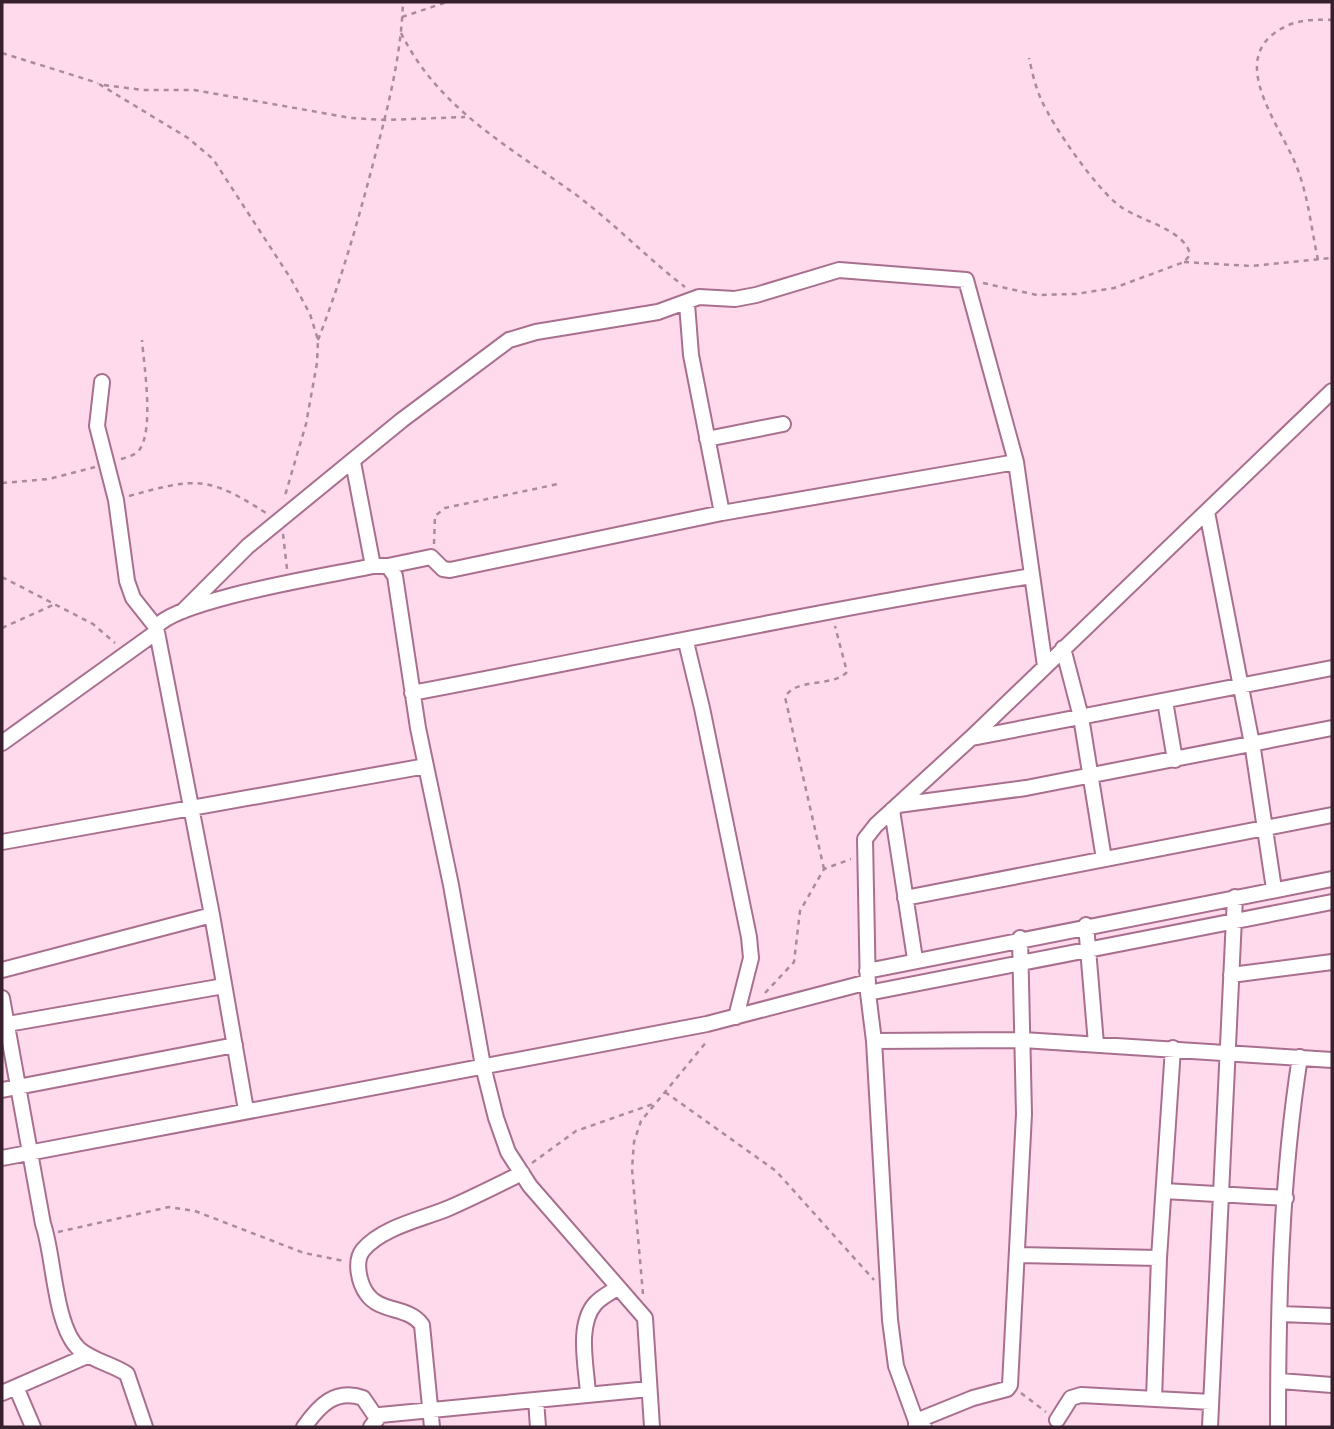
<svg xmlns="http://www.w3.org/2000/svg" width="1334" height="1429" viewBox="0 0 1334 1429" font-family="'Exo 2',sans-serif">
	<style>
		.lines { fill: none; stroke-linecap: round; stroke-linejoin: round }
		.minor-casing { stroke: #a86f8f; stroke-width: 18 }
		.path { stroke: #aa8b9b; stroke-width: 2.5; stroke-dasharray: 5 5; stroke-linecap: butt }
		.minor { stroke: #fff; stroke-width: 14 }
	</style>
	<rect width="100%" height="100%" fill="#ffd9ec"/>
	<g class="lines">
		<!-- minor casing -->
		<g class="minor-casing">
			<path id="minor" d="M687 304 691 355 722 513
				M102 382 97 426 116 500 127 581 133 598 156 627
				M707 439 783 424
				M353 462 373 566
				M1207 512 1253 749 1274 889
				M388 566 431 557 443 569 450 570 722 513 1016 462
				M183 611 248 546 402 420 509 340 536 332 658 312 699 297 735 299 756 295 839 270 966 280 1016 462 1045 666
				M686 642 702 708 749 937 751 958 736 1017
				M1063 648 1081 717 1104 859
				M412 693C619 654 825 609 1032 576
				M1165 701 1175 760
				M972 738 1332 668
				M2 743 155 633
				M898 805 1026 788 1332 728
				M892 810 915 959
				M2 842 426 766
				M905 898 1332 815
				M1086 925 1096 1044
				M2 970 212 915
				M867 971 1332 879
				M1231 975 1332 962
				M868 993 1332 902
				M2 998 43 1224C54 1254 54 1326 79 1349 93 1361 112 1364 127 1374L145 1427
				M2 1025 224 986
				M874 1041 1023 1040 1332 1060
				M2 1090 235 1045
				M246 1110 212 915 156 627C178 599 332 575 373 566H388L395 576 418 728 451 885 483 1066 496 1118 508 1152 530 1186 645 1318 652 1427
				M2 1158 707 1024 868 982
				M1164 1191 1286 1198
				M1018 1255 1159 1258
				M1281 1314 1332 1316
				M1280 1381 1332 1385
				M16 1387 33 1427
				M2 1393 87 1356
				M588 1395C587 1369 576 1326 595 1304 601 1297 610 1293 617 1288
				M1154 1399 1159 1258 1173 1048
				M536 1400 538 1427
				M1057 1420 1071 1398 1081 1395 1211 1402
				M304 1427C319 1406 335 1388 363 1398L376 1417
				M371 1427 380 1415 649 1389
				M432 1427 422 1325C409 1306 380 1313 367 1294 359 1283 354 1261 363 1250 382 1227 423 1219 449 1208 474 1197 498 1185 522 1173
				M916 1427V1421L973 1398 1007 1389 1010 1385 1024 1114 1020 938
				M924 1427 916 1421 896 1366 890 1320 874 1041 868 993 865 839 876 825 971 738 1332 391
				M1210 1427 1235 897
				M1278 1427C1278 1304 1281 1178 1300 1057"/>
		</g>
		<!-- path -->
		<path class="path" d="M402 17 447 2
			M401 33C439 109 508 146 575 194 614 223 647 258 685 287
			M2 53 98 83
			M99 84 188 138 213 159 291 279 310 314 318 340 317 363 306 424 284 499
			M104 85 143 90H194L351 118 385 120 465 117
			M1318 260C1312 232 1309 203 1300 176 1288 135 1230 70 1272 35 1290 20 1310 19 1332 20
			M1184 262 1251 266 1332 258
			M983 283 1037 295 1076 294 1114 288 1184 262 1190 255C1186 230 1141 221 1121 207 1097 190 1053 127 1041 99 1035 86 1032 71 1029 58
			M318 340C341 281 358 221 374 160 388 107 401 57 403 2
			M121 459C128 457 136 455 140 449 154 427 144 366 142 340
			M2 483 49 479 95 467
			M129 496C195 478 207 475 266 513
			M283 534 287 569
			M434 544 435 516 445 508 558 484
			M2 577 93 624 115 643
			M2 628 53 605
			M824 869 785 697C797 677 831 688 847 672L835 626
			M765 993 794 962 800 911 824 869 851 859
			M665 1092 776 1171 874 1280
			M532 1163 576 1131 656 1103
			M58 1232 169 1207 195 1211 304 1253 344 1261
			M643 1294 632 1169 634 1142 641 1121 708 1040
			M1021 1393 1046 1412"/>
		<!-- minor -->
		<use href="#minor" class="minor"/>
	</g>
	<!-- border -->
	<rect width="1334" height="1429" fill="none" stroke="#37202d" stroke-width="7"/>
</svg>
